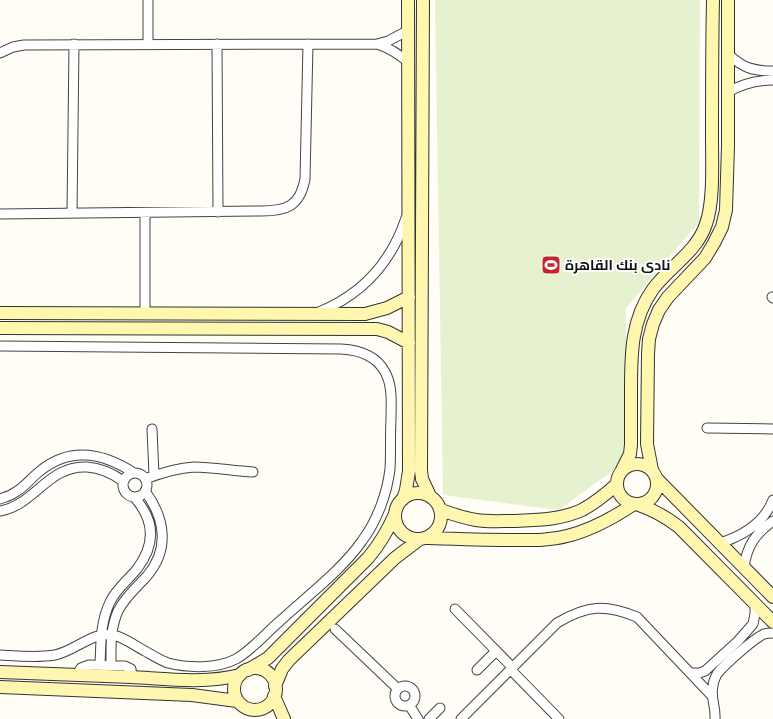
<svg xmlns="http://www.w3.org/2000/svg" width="773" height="719" viewBox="0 0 773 719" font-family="'IBM Plex Serif',Cairo,serif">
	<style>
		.pitch { fill: #e6f2cf }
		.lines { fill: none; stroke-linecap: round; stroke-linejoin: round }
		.street-casing { stroke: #444; stroke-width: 11 }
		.secondary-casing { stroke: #333; stroke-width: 14 }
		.street { stroke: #fff; stroke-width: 9 }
		.secondary { stroke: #fff6b0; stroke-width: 12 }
		.labels { text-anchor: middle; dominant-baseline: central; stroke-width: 4; stroke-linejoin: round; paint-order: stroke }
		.poi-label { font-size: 14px; font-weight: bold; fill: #111; stroke: #fff; text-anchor: start }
	</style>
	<rect width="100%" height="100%" fill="#fffdf5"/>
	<!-- pitch -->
	<path class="pitch" d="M435 0H700L699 222 626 308V461L559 510 443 495Z"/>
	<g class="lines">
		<!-- street casing -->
		<g class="street-casing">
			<path id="street" d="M148 0V44
				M217 44 218 212
				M377 44C390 48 399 54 409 63
				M0 53 13 47 24 45 377 44 388 41 409 30
				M728 54C743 68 753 71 773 71
				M728 92C742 84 756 80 773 80
				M72 213 74 44
				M0 214 261 211C287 211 300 206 305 179L308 44
				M772 297 773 298
				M319 312C363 294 391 263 406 218
				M145 313V213
				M0 346 341 349C359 350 376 355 385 372 393 386 391 404 391 420 390 436 391 453 390 469 387 494 377 521 362 541 341 571 307 596 280 621 266 633 252 650 236 659 217 669 188 668 168 663 160 660 152 655 145 651 135 646 124 637 113 635 93 631 75 651 55 655 37 658 18 656 0 655
				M707 428 773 429
				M152 429 154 475
				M123 485a12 12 0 1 1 24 0a12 12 0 1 1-24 0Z
				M145 479C161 473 177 468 194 467 213 467 233 471 253 472
				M0 499C5 497 10 496 14 493 24 488 31 478 40 471 71 446 103 453 134 473
				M0 511C35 505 48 465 87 467 101 468 112 473 123 481
				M720 543C742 536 764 523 773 500
				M744 567C747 546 755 534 773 521
				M455 609 513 668
				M335 629 398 689
				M100 665C101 643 100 623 110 602 116 589 128 580 137 569 156 544 155 520 134 497
				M111 666C111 647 110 629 118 611 125 597 137 587 147 576 170 549 165 518 145 491
				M477 670 496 651
				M511 670 559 719
				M691 673H699L705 671 738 641 753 624 755 614V604
				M77 674 81 668 89 665 125 666 131 669 132 677
				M395 696a10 10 0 1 1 20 0a10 10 0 1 1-20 0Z
				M409 705 418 719
				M429 719 440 708
				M461 719 557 623C587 605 605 604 637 617L712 696
				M715 719C716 706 710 697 713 686 713 682 715 678 717 674 724 665 753 639 764 634 767 633 770 633 773 633"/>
		</g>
		<!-- secondary casing -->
		<g class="secondary-casing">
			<path id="secondary" d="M423 0 421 470 422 479 430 496
				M0 313 365 314 387 308 409 297
				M0 328 377 329 388 332 409 343
				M617 484a20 20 0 1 1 40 0a20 20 0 1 1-40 0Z
				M622 470 630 454 631 445C631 427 631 409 631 390 631 354 631 320 653 289 670 266 697 252 706 224 714 202 712 163 712 139 712 93 712 46 713 0
				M652 470 647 444 648 354 649 339 653 324 659 310 668 297 705 258 714 243 722 227 726 210 728 146V0
				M657 479 773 597
				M395 516a23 23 0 1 1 46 0a23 23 0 1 1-46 0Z
				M403 499 406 490 409 471 408 0
				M639 505C654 510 666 517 679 527L773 622
				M441 510C452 514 464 518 476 520 488 522 501 521 513 521 537 520 560 520 582 510 595 503 606 494 617 484
				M426 538C454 539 481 540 509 540 529 540 548 541 567 536 592 530 613 518 634 504
				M234 689a21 21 0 1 1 42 0a21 21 0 1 1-42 0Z
				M248 670 268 658 368 558C380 544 388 530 395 514
				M0 672C44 674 87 675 131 677 168 679 204 684 240 675
				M275 686 282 669 289 660 395 558 420 539
				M0 687 192 695 237 701
				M274 696 284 719"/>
		</g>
		<!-- street -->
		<use href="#street" class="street"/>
		<!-- secondary -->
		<use href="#secondary" class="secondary"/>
	</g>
	<!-- icons -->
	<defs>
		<g id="stadium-square" transform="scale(1)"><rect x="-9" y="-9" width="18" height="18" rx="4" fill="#c4262e" stroke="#fff"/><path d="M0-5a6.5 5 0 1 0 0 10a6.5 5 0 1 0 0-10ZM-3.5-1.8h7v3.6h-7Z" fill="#fff"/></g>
	</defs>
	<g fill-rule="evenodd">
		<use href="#stadium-square" x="551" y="265"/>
	</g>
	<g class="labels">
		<!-- poi labels -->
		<g class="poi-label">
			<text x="565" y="265">نادى بنك القاهرة</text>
		</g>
	</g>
</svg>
